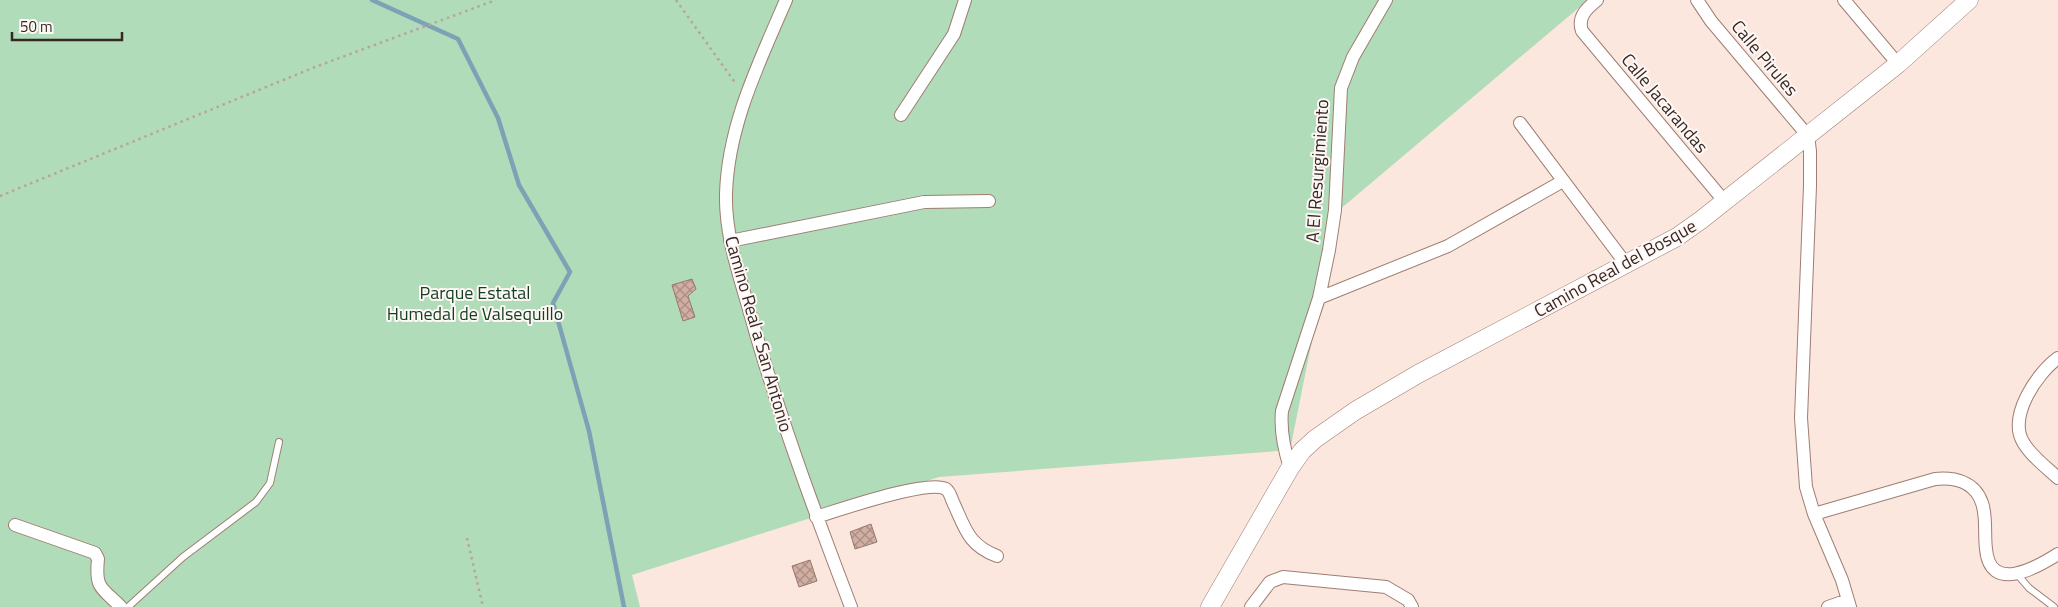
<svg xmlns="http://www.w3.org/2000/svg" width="2058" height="607" viewBox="0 0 2058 607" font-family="'Titillium Web',sans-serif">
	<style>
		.green { fill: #b0dcb9 }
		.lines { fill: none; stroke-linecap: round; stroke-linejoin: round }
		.stream { stroke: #7da2b6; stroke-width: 4.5 }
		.building { fill: url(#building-cross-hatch); stroke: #98786c }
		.lane-casing { stroke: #9e7e72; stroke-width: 8 }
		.street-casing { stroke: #9e7e72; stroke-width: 14 }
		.secondary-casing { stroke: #9e7e72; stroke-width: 19 }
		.path { stroke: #b7a59d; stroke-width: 2.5; stroke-dasharray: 2.5 4; stroke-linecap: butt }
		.lane { stroke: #fff; stroke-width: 6 }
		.street { stroke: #fff; stroke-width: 12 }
		.secondary { stroke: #fff; stroke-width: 18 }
		.labels { text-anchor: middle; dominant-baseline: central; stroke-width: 4; stroke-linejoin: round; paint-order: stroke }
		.street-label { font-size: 18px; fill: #352823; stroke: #fff7f5 }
		.park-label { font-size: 18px; fill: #113f20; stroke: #fff7f5 }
	</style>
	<defs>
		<pattern id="building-cross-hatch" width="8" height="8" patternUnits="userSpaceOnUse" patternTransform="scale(1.25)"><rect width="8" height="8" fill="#d0aea1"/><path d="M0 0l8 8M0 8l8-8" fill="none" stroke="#aa8e83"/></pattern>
	</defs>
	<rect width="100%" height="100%" fill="#fce7de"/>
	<!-- green -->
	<path class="green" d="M0 0H1588L1338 211 1290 450 939 477 632 575 640 607H0Z"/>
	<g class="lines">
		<!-- stream -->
		<path class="stream" d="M372 0 458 39 498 118 519 185 570 272 553 303 589 431 624 607"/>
	</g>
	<!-- building -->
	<path class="building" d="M692 279 696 289 688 296 695 317 683 321 672 285Z
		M871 524 877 542 855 549 850 532Z
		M810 560 817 581 799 587 792 566Z"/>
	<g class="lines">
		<!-- lane casing -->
		<g class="lane-casing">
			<path id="lane" d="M2017 574 2029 588 2054 607
				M128 607 183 557 256 502 270 483 279 442"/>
		</g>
		<!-- street casing -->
		<g class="street-casing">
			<path id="street" d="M786 0C759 63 728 125 726 194 725 235 739 274 750 313 778 413 814 510 851 607
				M1597 0C1587 8 1577 17 1582 31L1725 202
				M1697 0 1711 21 1808 136 1810 151V186L1801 418 1806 487 1814 514 1842 580 1850 607
				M1844 0 1898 64
				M901 115 954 34 965 0
				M1520 123 1626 264
				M730 241 924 202 989 201
				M1319 298 1448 246 1563 181
				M2058 358C2037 373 2008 416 2023 442 2031 456 2046 467 2058 478
				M1290 468C1284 449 1280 431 1282 411L1319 298 1329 250 1335 210 1341 88 1353 57 1386 0
				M1814 514 1935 479C1955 477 1975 482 1982 503 1987 517 1984 534 1986 549 1990 594 2036 568 2058 554
				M816 517C839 510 928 479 946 489 950 492 951 498 953 502 965 528 968 545 997 556
				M15 525 95 553 98 559C95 589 101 587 121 607
				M1251 607 1270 582 1283 577 1386 587 1408 600 1412 607
				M1828 607 1848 600"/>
		</g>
		<!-- secondary casing -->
		<g class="secondary-casing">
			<path id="secondary" d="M1210 607 1290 468 1302 451 1315 439 1355 411 1418 374 1677 237 1701 220 1898 64 1969 0"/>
		</g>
		<!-- path -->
		<path class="path" d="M676 0 736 84
			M0 196 315 67 496 0
			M467 538 483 607"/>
		<!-- lane -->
		<use href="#lane" class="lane"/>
		<!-- street -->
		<use href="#street" class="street"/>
		<!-- secondary -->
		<use href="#secondary" class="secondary"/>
	</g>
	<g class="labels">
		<!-- street labels -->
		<g class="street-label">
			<text transform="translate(1765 58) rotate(50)">Calle Pirules</text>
			<text transform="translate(1665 103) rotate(50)">Calle Jacarandas</text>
			<text transform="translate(1317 171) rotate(-86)">A El Resurgimiento</text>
			<text transform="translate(1615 268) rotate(-29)">Camino Real del Bosque</text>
			<text transform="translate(759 334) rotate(74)">Camino Real a San Antonio</text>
		</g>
		<!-- park labels -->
		<g class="park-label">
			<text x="475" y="292">Parque Estatal<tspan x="475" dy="21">Humedal de Valsequillo</tspan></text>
		</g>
	</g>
	<!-- scale -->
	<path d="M12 32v8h110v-8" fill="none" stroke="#352823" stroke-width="2.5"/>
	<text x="20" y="32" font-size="15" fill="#352823" stroke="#fff7f5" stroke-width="4" paint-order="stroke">50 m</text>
</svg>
